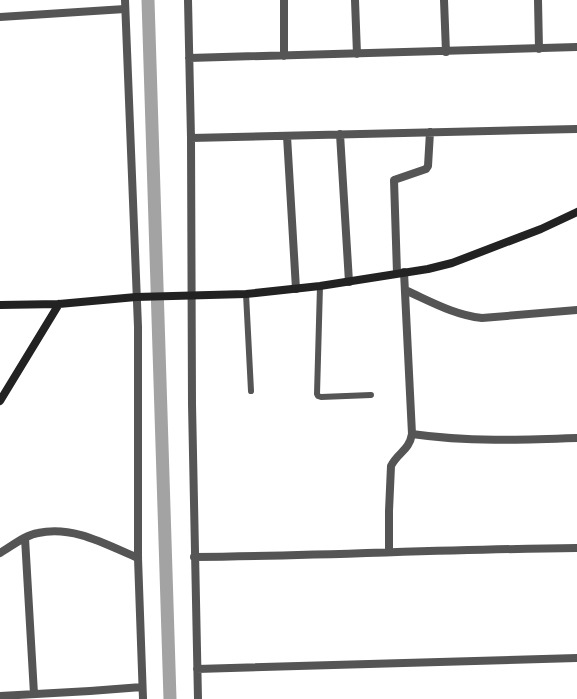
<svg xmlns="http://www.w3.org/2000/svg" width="577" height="699" viewBox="0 0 577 699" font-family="'Fira Sans Condensed',sans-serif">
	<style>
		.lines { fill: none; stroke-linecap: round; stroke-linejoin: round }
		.canal { stroke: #a3a3a3; stroke-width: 13 }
		.lane { stroke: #555; stroke-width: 6 }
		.street { stroke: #555; stroke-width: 8 }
		.secondary { stroke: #222; stroke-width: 8 }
	</style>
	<rect width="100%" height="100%" fill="#fff"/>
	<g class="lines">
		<!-- canal -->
		<path class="canal" d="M148 0 170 699"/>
		<!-- lane -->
		<path class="lane" d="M320 286 317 394 318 396 321 397 371 395
			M246 294 251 391"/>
		<!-- street -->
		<path class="street" d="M125 0 138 327V558L143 699
			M188 0 191 138 192 404 198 699
			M284 0V56
			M355 0 357 54
			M444 0 446 52
			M538 0 539 49
			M0 17 125 9
			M189 58 577 47
			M340 134 349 282
			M287 136 296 289
			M191 138 577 129
			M397 273 394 180 426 169 428 166 430 132
			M405 290C430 301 454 315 482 318L577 310
			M412 434C467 442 522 440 577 438
			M25 538 34 694
			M389 552V511L391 466C398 452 409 451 412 434L404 272
			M0 553C12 546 25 535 38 533 73 525 107 545 138 558
			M194 557C322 556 449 549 577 548
			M197 669 577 658
			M0 696 90 691 142 687"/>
		<!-- secondary -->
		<path class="secondary" d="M0 305 59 304 136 297 246 294 320 286 428 269 452 263 541 229 577 212
			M0 401 59 304"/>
	</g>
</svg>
